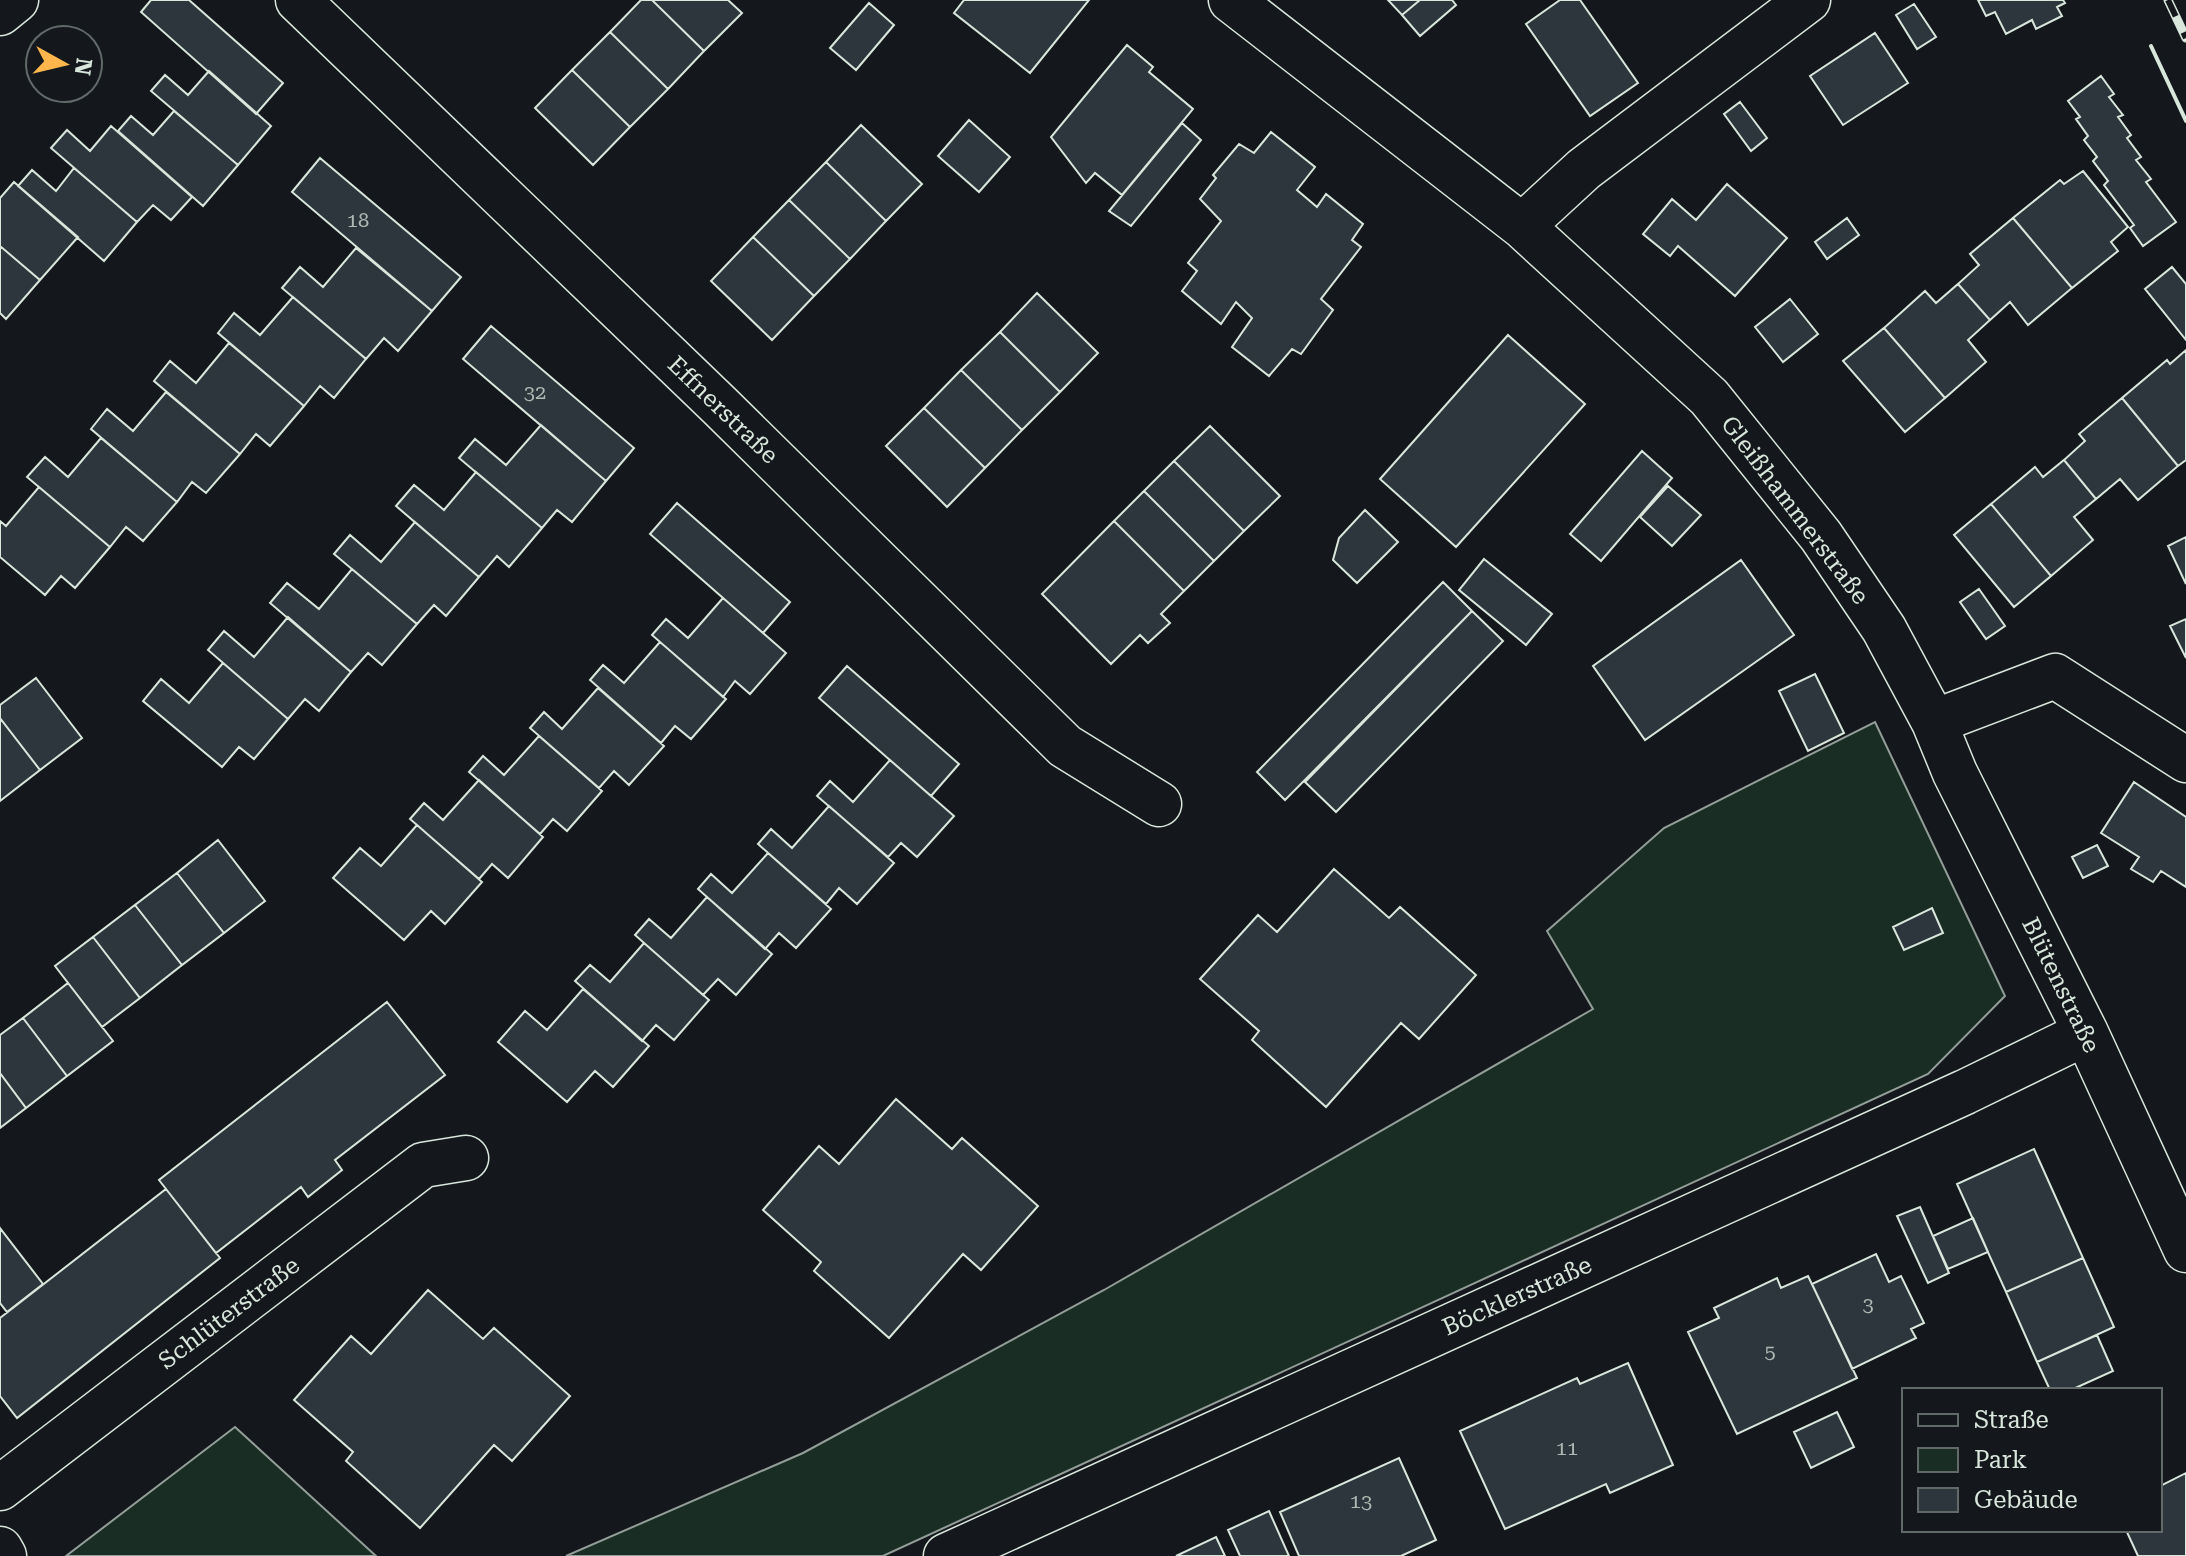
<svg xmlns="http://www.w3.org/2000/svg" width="2186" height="1556" viewBox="0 0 2186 1556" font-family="'Roboto Serif',serif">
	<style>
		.green { fill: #1a2d24; stroke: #939e99; stroke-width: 2 }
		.building { fill: #2c363c; stroke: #d8e6dc; stroke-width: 2 }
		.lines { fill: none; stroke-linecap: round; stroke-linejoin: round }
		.minor-casing { stroke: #d8e6dc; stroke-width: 47 }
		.minor { stroke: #14181c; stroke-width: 44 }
		.rail-casing { stroke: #d8e6dc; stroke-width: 9 }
		.rail { stroke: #14181c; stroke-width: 6; stroke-dasharray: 18; stroke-linecap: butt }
		.wall { stroke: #d8e6dc; stroke-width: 4 }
		.labels { text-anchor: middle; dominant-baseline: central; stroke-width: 6; stroke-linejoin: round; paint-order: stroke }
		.number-label { font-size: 20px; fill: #adbab4 }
		.street-label { font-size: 24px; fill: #d8e6dc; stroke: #14181c }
	</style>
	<rect width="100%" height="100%" fill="#14181c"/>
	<!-- green -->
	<path class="green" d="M1875 722 2005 996 1928 1074 883 1556H566L803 1453 1104 1290 1593 1009 1547 931 1664 828Z
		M235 1427 376 1556H66Z"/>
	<!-- building -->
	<path class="building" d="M151 0H189L283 83 256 114 141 12Z
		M641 0H652L704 51 668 89 610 32Z
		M652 0H728L742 13 704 51Z
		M964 0H1089L1030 73 954 13Z
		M1388 0H1420L1402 15Z
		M1420 0H1452L1456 5 1420 36 1402 15Z
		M1560 0H1580L1638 83 1590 116 1526 24Z
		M1978 0H2063L2065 3 2057 7 2062 16 2036 29 2032 20 2006 34 1995 12 1986 16Z
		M869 3 894 25 856 70 830 48Z
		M1914 4 1936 37 1917 49 1896 15Z
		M610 32 668 89 630 127 572 70Z
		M1875 33 1908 83 1843 125 1810 76Z
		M1127 45 1153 67 1149 72 1193 109 1122 195 1095 173 1086 183 1051 137Z
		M572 70 630 127 593 165 535 108Z
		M209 71 271 126 238 165 151 91 165 75 188 95Z
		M2101 76 2114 94 2109 97 2123 115 2118 117 2131 135 2127 138 2141 157 2136 160 2151 179 2146 182 2176 222 2143 246 2130 228 2134 225 2104 185 2108 181 2093 161 2097 157 2084 140 2088 136 2076 119 2080 117 2068 101Z
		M1740 102 1767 138 1751 151 1724 114Z
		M174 111 238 165 203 206 118 131 131 116 153 135Z
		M969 120 1010 157 979 192 938 156Z
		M1182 123 1201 140 1131 226 1109 211Z
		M861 125 922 184 886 221 826 162Z
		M111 126 192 197 171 220 153 205 137 222 51 148 67 130 90 151Z
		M1271 132 1315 167 1297 190 1317 207 1326 194 1363 224 1352 240 1361 247 1321 299 1333 310 1301 354 1292 349 1269 376 1232 347 1252 318 1236 302 1221 324 1182 291 1197 271 1188 263 1221 221 1200 199 1216 178 1213 175 1239 144 1254 153Z
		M320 158 461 277 432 311 292 192Z
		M826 162 886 221 850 259 789 200Z
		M74 168 137 222 104 261 18 186 32 170 56 191Z
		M2083 171 2128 227 2111 242 2118 251 2072 288 2013 218 2060 180 2064 184Z
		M14 182 78 237 40 280 0 246V198Z
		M1727 184 1787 238 1735 296 1678 246 1670 256 1643 234 1672 199 1696 220Z
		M789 200 850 259 814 296 753 237Z
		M1847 218 1859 235 1827 259 1815 242Z
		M2013 218 2072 288 2028 325 2010 302 1990 320 1958 284 1979 265 1970 254Z
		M753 237 814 296 772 340 711 281Z
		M0 246 40 280 6 319 0 313Z
		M356 248 432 311 398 351 384 338 366 359 282 288 300 267 323 287Z
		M2172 267 2186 284V340L2145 289Z
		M1958 284 1990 320 1968 340 1986 362 1945 398 1884 328 1925 291 1936 303Z
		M1037 293 1098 353 1060 392 1000 332Z
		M293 297 366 359 334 398 320 386 304 406 218 333 234 313 260 335Z
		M1790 299 1818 334 1783 362 1755 327Z
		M491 326 634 448 606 481 463 359Z
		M1884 328 1945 398 1905 432 1843 361Z
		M1000 332 1060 392 1022 430 961 370Z
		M1508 335 1585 404 1456 547 1380 479Z
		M229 343 304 406 270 446 256 434 240 454 154 381 170 361 196 383Z
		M2186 350V460L2178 466 2122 398 2167 360 2170 364Z
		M961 370 1022 430 985 468 924 408Z
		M166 392 240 454 206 493 192 482 177 502 91 429 107 409 133 431Z
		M2122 398 2178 466 2138 500 2120 479 2096 499 2064 460 2085 441 2079 434Z
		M924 408 985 468 947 507 886 446Z
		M541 425 606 481 572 522 557 510 542 528 459 458 475 439 506 465Z
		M1210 426 1280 496 1244 531 1174 461Z
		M101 438 177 502 143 541 126 527 110 547 27 477 45 457 68 477Z
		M1642 451 1672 478 1601 561 1570 534Z
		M2064 460 2096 499 2074 517 2093 540 2051 576 1991 504 2035 467 2043 477Z
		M1174 461 1244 531 1214 561 1144 491Z
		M476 472 542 528 509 567 497 556 479 577 396 506 414 485 444 510Z
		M1668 486 1701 515 1672 546 1640 517Z
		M39 487 110 547 75 588 61 576 45 595 0 557V521L6 526Z
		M1144 491 1214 561 1184 591 1114 521Z
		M677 503 790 602 763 633 650 534Z
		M1991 504 2051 576 2014 607 1954 535Z
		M1365 510 1398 542 1357 583 1333 560 1339 538Z
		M1114 521 1184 591 1161 614 1170 623 1148 643 1140 635 1111 664 1042 594Z
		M415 522 479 577 446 616 434 605 417 624 334 554 350 535 381 562Z
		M2186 537V584L2168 546Z
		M1484 559 1552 614 1526 645 1459 590Z
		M1741 560 1794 635 1645 740 1593 666Z
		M352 569 417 624 382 665 368 653 351 672 270 603 287 583 319 609Z
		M1443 582 1472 611 1285 800 1257 772Z
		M1979 589 2005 626 1986 639 1960 602Z
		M723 598 786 653 750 694 735 681 723 697 652 635 666 619 688 638Z
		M1472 611 1503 641 1336 812 1305 782Z
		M288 617 351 672 319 711 305 699 288 719 208 650 224 631 254 657Z
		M2186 619V658L2170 626Z
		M660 642 726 699 691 739 675 726 661 743 590 680 603 665 624 683Z
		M223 663 288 719 254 759 239 747 222 767 143 701 161 679 189 703Z
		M847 666 959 764 931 796 819 698Z
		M1815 674 1844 733 1808 751 1779 691Z
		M36 678 82 738 40 770 0 718V705Z
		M598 688 664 746 629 785 614 771 599 788 530 728 544 712 562 729Z
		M0 718 40 770 0 801Z
		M539 736 602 791 567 831 553 819 540 834 469 772 483 756 504 775Z
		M890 760 954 816 917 857 901 843 888 857 817 796 830 781 853 802Z
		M479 780 543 837 508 878 492 864 479 879 410 819 424 803 443 820Z
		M2134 782 2186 817V887L2161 871 2153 882 2131 869 2139 857 2101 833Z
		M829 806 894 863 857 904 839 888 826 904 758 844 771 829 792 848Z
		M417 825 482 882 445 924 431 911 404 940 333 878 360 848 381 866Z
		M218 840 265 901 224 933 177 873Z
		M2097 845 2108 866 2083 878 2072 857Z
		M768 853 831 909 796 948 779 933 765 949 698 889 711 874 732 893Z
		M1334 869 1389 918 1400 907 1476 975 1419 1039 1401 1023 1326 1107 1252 1040 1259 1031 1200 979 1258 915 1277 932Z
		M177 873 224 933 182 965 135 905Z
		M707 897 772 954 736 995 718 979 703 995 635 935 649 919 671 938Z
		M135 905 182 965 140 998 93 937Z
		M1932 908 1943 933 1904 950 1893 927Z
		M93 937 140 998 102 1027 55 966Z
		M644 943 709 1000 674 1040 656 1025 642 1041 575 981 590 965 610 982Z
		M68 983 113 1041 67 1076 23 1018Z
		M583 989 649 1046 613 1087 595 1071 567 1102 498 1042 525 1011 547 1030Z
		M387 1002 445 1075 335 1160 342 1170 308 1197 301 1187 216 1253 159 1180Z
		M23 1018 67 1076 26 1108 0 1073V1035Z
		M0 1073 26 1108 0 1128Z
		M896 1099 952 1149 962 1138 1038 1206 981 1270 963 1254 889 1338 814 1271 821 1262 763 1210 819 1146 839 1164Z
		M2034 1149 2083 1258 2006 1292 1957 1184Z
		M166 1189 220 1258 17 1418 0 1396V1318Z
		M1920 1207 1949 1273 1928 1283 1897 1216Z
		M1973 1218 1988 1252 1948 1269 1933 1236Z
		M0 1228 43 1284 7 1312 0 1303Z
		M1876 1254 1889 1282 1901 1276 1924 1323 1911 1329 1916 1338 1852 1369 1812 1284Z
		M2083 1258 2114 1327 2037 1362 2006 1292Z
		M1808 1276 1857 1378 1737 1434 1688 1332 1719 1318 1714 1308 1777 1278 1781 1288Z
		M428 1290 483 1339 494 1328 570 1396 512 1461 494 1445 420 1528 346 1461 353 1452 294 1400 351 1336 371 1354Z
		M2097 1335 2113 1371 2071 1390H2050L2037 1362Z
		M1628 1363 1673 1465 1610 1493 1606 1484 1505 1529 1460 1431 1577 1378 1580 1384Z
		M1837 1412 1854 1447 1811 1468 1794 1432Z
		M1399 1458 1436 1540 1401 1556H1299L1280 1512Z
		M2186 1473V1556H2138L2126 1530H2160V1486Z
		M1269 1511 1289 1556H1240L1228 1530Z
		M1216 1537 1225 1556H1176Z"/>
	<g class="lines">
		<!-- minor casing -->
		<g class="minor-casing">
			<path id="minor" d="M298 0 719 405 1065 746 1159 804
				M1231 0 1522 226 1709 397 1821 536 1884 629 1934 722 1955 773 2086 1033 2186 1250
				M0 13 16 0
				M1522 226 1584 169 1808 0
				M1934 722 2055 676 2186 760
				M0 1488 423 1165 466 1158
				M0 1549 4 1556
				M946 1556 1965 1092 2086 1033"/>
		</g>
		<!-- minor -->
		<use href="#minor" class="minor"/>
		<!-- rail casing -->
		<g class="rail-casing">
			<path id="rail" d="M2168 0 2186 38"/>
		</g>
		<!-- rail -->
		<use href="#rail" class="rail"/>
		<!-- wall -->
		<path class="wall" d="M2151 46 2186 121"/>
	</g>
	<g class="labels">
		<!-- number labels -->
		<g class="number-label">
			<text x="358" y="220">18</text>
			<text x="535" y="392">32</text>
			<text x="1868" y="1304">3</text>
			<text x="1770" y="1351">5</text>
			<text x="1567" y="1448">11</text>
			<text x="1361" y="1501">13</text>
		</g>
		<!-- street labels -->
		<g class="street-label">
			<text transform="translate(723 410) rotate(44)">Effnerstraße</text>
			<text transform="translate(1795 510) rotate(53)">Gleißhammerstraße</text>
			<text transform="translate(2061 985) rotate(64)">Blütenstraße</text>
			<text transform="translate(1517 1296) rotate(-24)">Böcklerstraße</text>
			<text transform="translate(229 1313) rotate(-37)">Schlüterstraße</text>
		</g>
	</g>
	<!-- legend -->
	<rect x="1902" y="1388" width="260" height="144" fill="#14181c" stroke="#626a69" stroke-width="2"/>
	<rect x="1918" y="1414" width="40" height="12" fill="#14181c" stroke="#626a69" stroke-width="2"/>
	<text x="1974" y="1428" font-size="24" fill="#d8e6dc">Straße</text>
	<rect x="1918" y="1448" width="40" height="24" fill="#1a2d24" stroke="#626a69" stroke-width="2"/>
	<text x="1974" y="1468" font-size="24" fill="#d8e6dc">Park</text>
	<rect x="1918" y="1488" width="40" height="24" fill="#2c363c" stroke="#626a69" stroke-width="2"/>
	<text x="1974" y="1508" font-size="24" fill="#d8e6dc">Gebäude</text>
	<!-- north arrow -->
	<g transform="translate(64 64) rotate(98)"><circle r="38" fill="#14181c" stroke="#626a69" stroke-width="2"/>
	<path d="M0-6L14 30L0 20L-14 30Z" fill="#ffb74d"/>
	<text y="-12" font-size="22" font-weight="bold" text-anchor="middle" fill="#d8e6dc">N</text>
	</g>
</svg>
